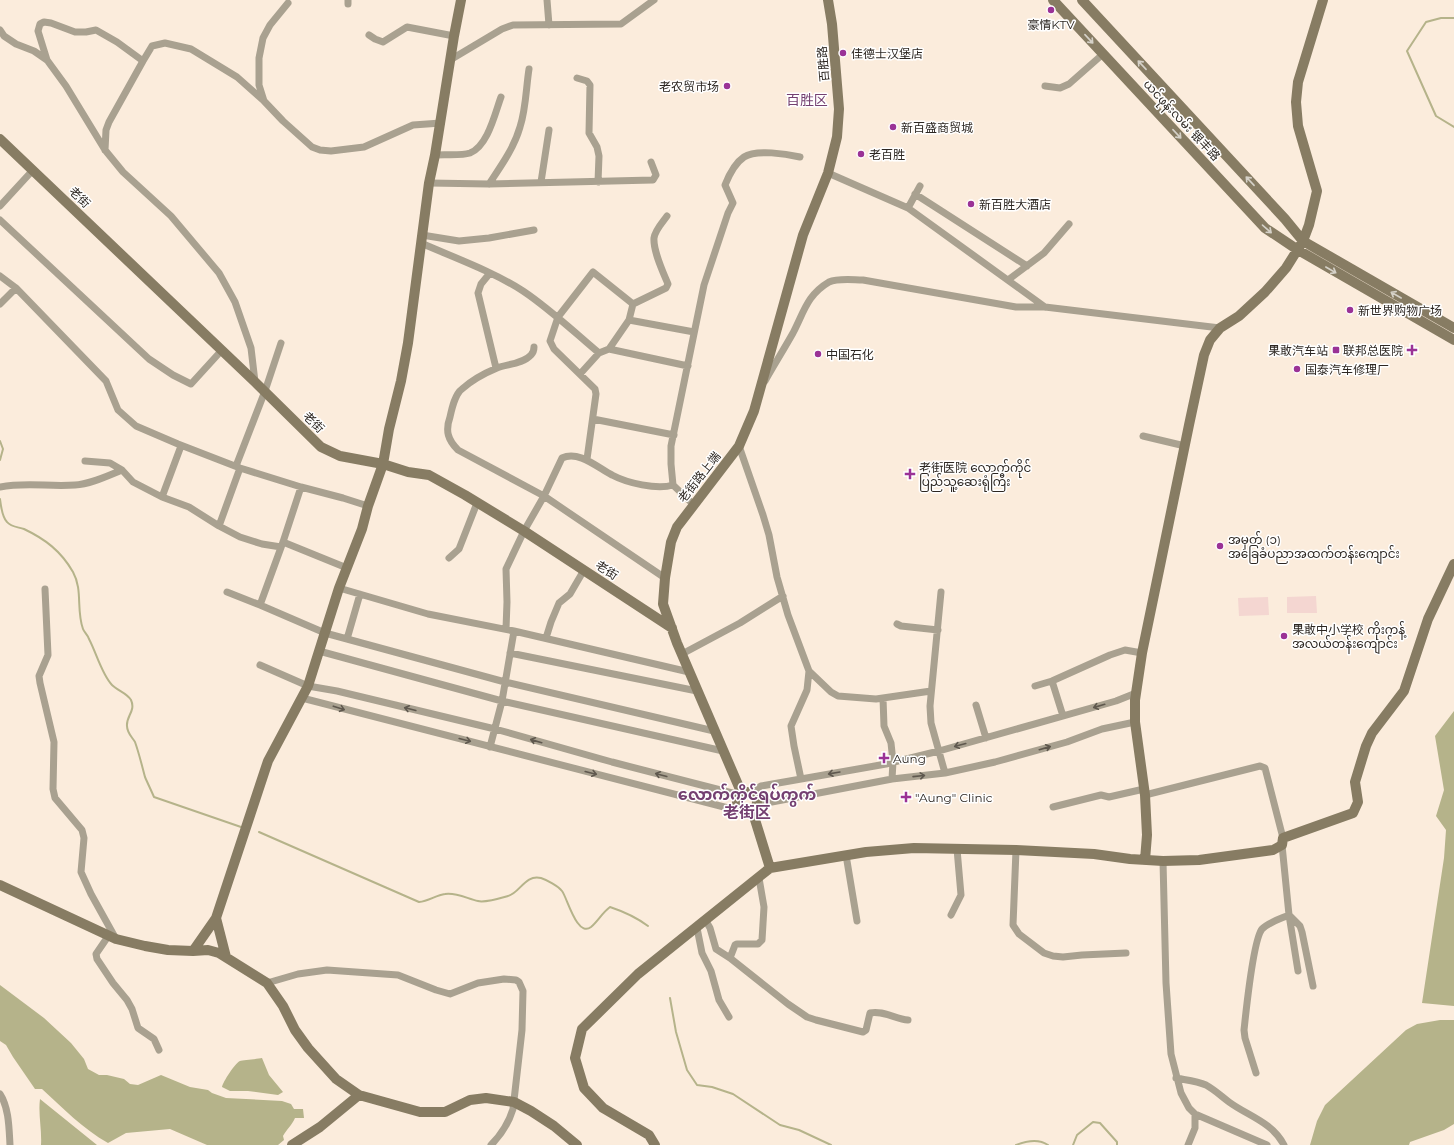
<svg xmlns="http://www.w3.org/2000/svg" width="1454" height="1145" viewBox="0 0 1454 1145" font-family="Montserrat,'Noto Sans SC','Noto Sans Myanmar',sans-serif">
	<style>
		.green { fill: #f4d6d1 }
		.water { fill: #b5b38a }
		.lines { fill: none; stroke-linecap: round; stroke-linejoin: round }
		.stream { stroke: #b5b38a; stroke-width: 2 }
		.street { stroke: #a9a190; stroke-width: 7 }
		.secondary { stroke: #877c63; stroke-width: 10 }
		.oneway { stroke: #d5d1c8 }
		.oneway2 { stroke: #5f584e }
		.poi-dot { fill: #9a3296; stroke: #fff; stroke-width: 1.5 }
		.labels { text-anchor: middle; dominant-baseline: central; stroke-width: 3; stroke-linejoin: round; paint-order: stroke }
		.poi-label { font-size: 12px; fill: #2d2722; stroke: #fff; text-anchor: start }
		.street-label { font-size: 12px; fill: #2d2722; stroke: #fff }
		.quarter-label { font-size: 14px; fill: #744071; stroke: #fff }
		.district-label { font-size: 16px; font-weight: bold; fill: #744071; stroke: #fff }
	</style>
	<rect width="100%" height="100%" fill="#fbecdc"/>
	<!-- green -->
	<path class="green" d="M1316 596 1317 613H1287V597Z
		M1268 597 1269 615 1239 616 1238 598Z"/>
	<!-- water -->
	<path class="water" d="M1454 711V1006L1422 1003 1444 858 1446 830 1436 816 1444 790 1435 736Z
		M0 985 44 1018 71 1043 84 1059 88 1069 99 1075H107L124 1079 130 1084 138 1085 161 1075 190 1087 208 1090 212 1093 226 1098 282 1101 291 1104 294 1109H303L304 1118H295C292 1125 287 1129 283 1136L284 1140 278 1145H207L170 1129 126 1133 108 1143C83 1129 63 1108 42 1089H35L13 1057 6 1045 0 1041Z
		M1440 1020H1454V1124L1444 1130 1410 1142 1409 1145H1310L1317 1121 1325 1105 1406 1030 1417 1024Z
		M262 1058 269 1075 283 1092 278 1095 248 1091H230L222 1087C223 1082 235 1063 240 1061 243 1060 258 1059 262 1058Z
		M40 1099 97 1145H41C42 1130 38 1114 40 1099Z"/>
	<g class="lines">
		<!-- stream -->
		<path class="stream" d="M1454 18H1441L1426 22 1407 51 1436 116 1454 127
			M0 441 3 449 0 460
			M0 499C1 507 2 517 7 522 11 527 18 527 24 529 45 539 61 551 73 572 83 590 76 610 83 629 84 632 88 635 89 639 96 652 102 675 112 685 118 691 127 693 131 700 136 711 126 716 127 726 127 733 132 737 135 742 139 753 142 766 145 777 148 784 151 790 154 797L241 827
			M259 832 419 902C429 901 436 895 445 894 456 892 468 899 478 901 484 903 501 898 508 896 520 893 525 874 541 878 547 880 558 886 562 891 567 897 577 938 591 927 598 921 602 913 610 907 625 912 636 917 648 926
			M670 998 676 1032 687 1070 697 1085 712 1087 733 1094 780 1125 799 1130 831 1145
			M1016 1145C1026 1141 1038 1138 1048 1145
			M1073 1145 1077 1135 1093 1122 1100 1123 1117 1142V1145"/>
		<!-- street -->
		<path class="street" d="M348 0V4
			M547 0 549 25
			M288 3 270 25 263 38 259 58V85L264 101 283 121 312 147 320 150 331 151 364 147 413 125 441 123
			M0 30 4 36 16 44 34 51 47 60 66 86 105 150 123 172 171 216 219 273 235 302 251 348 255 382
			M369 35 375 39 383 42 407 27 454 36
			M47 60 38 31 40 24 44 22 51 23 75 32H86L96 30 117 42 143 61 152 46 165 43 191 49 237 77 264 101
			M450 60 502 29 513 25 621 24 654 0
			M577 78 587 81 590 85 589 133 597 147 599 156 598 182
			M1045 86 1060 88 1069 84 1103 54
			M105 150 106 130 109 122 143 61
			M435 155C445 154 461 156 470 153 488 146 495 113 501 97
			M828 173 908 208 1045 307
			M541 182 549 130
			M429 183 489 184 653 180 656 175 651 162
			M489 184C501 166 514 148 520 127 526 109 526 88 529 69
			M915 194 1027 266
			M0 206 33 170
			M908 208 920 186
			M0 220 149 359 173 375 191 384 222 350
			M422 235 459 241 489 238 534 230
			M421 243C455 258 492 271 523 291 550 309 574 332 599 353
			M490 273 481 284 478 293 496 368
			M0 276 16 288 106 381 118 410 136 426 178 444 240 468 301 487 343 498 368 506
			M1008 280 1044 253 1069 224
			M0 304 16 288
			M633 304 666 288 668 284C663 272 653 251 654 238 655 230 662 223 667 216
			M629 320 694 332
			M534 347C534 350 533 353 531 355 523 364 507 364 497 368 485 373 472 380 462 389 455 394 452 408 450 417 445 431 448 440 458 450L544 496 665 578
			M609 349 688 366
			M580 374 599 353 609 349 629 320 633 304
			M765 381C774 365 784 349 793 333 804 312 807 295 829 282 838 278 853 280 863 280L1016 307H1045L1220 328
			M593 419 674 435
			M1143 436 1185 446
			M739 446 763 515 769 535 777 577 788 615 809 671 831 692 838 696 876 699 931 691
			M587 459 596 394 595 389 554 349 550 341 558 317 593 272 633 304
			M85 461 110 463 122 470 133 482 162 497 189 507 219 526 240 537 262 544 281 547
			M236 466 265 391 281 343
			M673 485 671 464V446L704 285 728 213 733 203 725 185C729 175 735 163 744 157 756 149 787 154 800 157
			M0 487C25 482 50 487 75 485 91 484 107 476 122 470
			M162 497 181 446
			M219 526 240 468
			M283 542 347 568
			M449 558 459 549 477 503
			M339 588 428 614 514 631 689 672
			M45 589 48 655 39 676 40 683 54 742 53 789 55 798 82 830 84 838 81 872 91 894 116 939
			M227 592 260 605 325 633 505 682 714 731
			M941 592 930 706 931 723 945 773
			M260 605 283 542 301 487
			M897 624 901 626 938 630
			M506 629 507 602 506 569 524 531 544 496 562 458C579 450 598 468 612 475 627 483 657 490 673 485L694 505
			M546 638 551 622 559 603 570 594 584 570
			M347 639 360 594
			M319 651 502 701 723 751
			M510 653 697 691
			M682 654 740 623 783 596
			M260 665 308 686 337 691 495 729 612 762 740 795
			M1052 681 1063 716
			M1035 686 1052 681 1110 655 1125 650 1142 653
			M302 698 728 808 739 809
			M883 698 884 726 891 743 893 762 892 779
			M976 705 986 738
			M490 747 502 701 514 631
			M801 779 794 746 791 726 807 690 809 671
			M750 793 761 786 886 764 939 751 1116 701 1136 693
			M1145 795 1260 766 1265 768 1283 838
			M756 805 892 779 945 773 995 762 1067 742 1102 729 1135 722
			M1053 807 1101 795 1109 797 1144 789
			M1016 850 1013 925 1019 934 1044 953 1053 956 1063 957 1082 955 1126 953
			M846 855 857 921
			M1163 861 1166 983 1171 1054 1181 1093 1189 1108 1195 1114 1267 1145
			M951 915 961 895 957 849
			M706 921 710 928 716 949 730 958 788 1004 807 1017 816 1020 863 1032 866 1030 870 1013C882 1010 896 1019 908 1020
			M697 928 702 953 711 971 719 1000 729 1017
			M109 935 96 954 97 959 113 983 127 1000 132 1009 138 1028 154 1039 159 1050
			M730 958 735 945 737 944H758L762 940 764 907 759 878
			M1298 971 1289 915 1300 926 1302 932 1313 986
			M267 983 298 974 327 970 398 975 436 990 450 994 478 983 504 979 516 980 519 982 523 991 522 1030 513 1109C509 1122 501 1135 491 1145
			M1256 1073 1245 1038 1244 1030C1246 1012 1253 940 1262 929 1269 922 1280 919 1289 915L1282 845
			M1176 1078C1186 1080 1197 1081 1206 1085 1215 1090 1221 1096 1229 1102 1248 1116 1272 1122 1284 1145
			M0 1094C9 1108 9 1128 10 1145
			M1188 1145 1195 1128V1114"/>
		<!-- secondary -->
		<path class="secondary" d="M1053 0 1265 228 1298 250 1454 340
			M1082 0 1285 219 1303 241 1454 328
			M0 139 255 382 321 447 340 456 383 464 408 472 429 475 465 495 524 531 672 628
			M737 802a10 10 0 1 1 20 0a10 10 0 1 1-20 0Z
			M742 794 677 643 663 604 665 578 671 542 677 527 739 446 754 411 803 235 828 173 837 137 839 109 832 24 828 0
			M752 810 770 868
			M1145 860 1147 835 1145 795 1135 722V700L1142 653 1189 425 1204 355 1210 340 1220 328 1239 316 1265 292 1286 268 1303 241 1309 225 1317 191 1298 126 1296 102 1298 82 1323 0
			M0 885 116 939 145 946 168 950 193 951 208 950 219 953 267 983 283 1006 295 1030 308 1048 336 1079 359 1095 420 1112H445L470 1100 486 1098 514 1102 531 1111 554 1126 577 1145
			M216 918 226 957
			M193 951 216 918 268 761 308 686 339 588 362 529 368 506 383 464 389 429 401 381 408 343 429 183 435 155 454 36 461 0
			M292 1145 320 1127 359 1095
			M655 1145 649 1135 603 1108 584 1088 575 1058 582 1029 638 974 770 868 866 852 914 848 1016 850 1094 854 1130 859 1163 861 1199 860 1273 850 1282 845 1283 838 1353 813 1358 802 1355 782 1366 746 1372 733 1404 691 1428 619 1454 564"/>
	</g>
	<!-- one-way arrows -->
	<defs><path id="oneway-shaft" d="M-6 0H5M1.5-3L5.5 0L1.5 3" fill="none" stroke-width="1.6" stroke-linecap="round" stroke-linejoin="round"/></defs>
	<g class="oneway">
		<use href="#oneway-shaft" transform="translate(1089 39) rotate(47)"/>
		<use href="#oneway-shaft" transform="translate(1142 65) rotate(-133)"/>
		<use href="#oneway-shaft" transform="translate(1177 134) rotate(47)"/>
		<use href="#oneway-shaft" transform="translate(1250 181) rotate(-133)"/>
		<use href="#oneway-shaft" transform="translate(1267 229) rotate(41)"/>
		<use href="#oneway-shaft" transform="translate(1331 270) rotate(30)"/>
		<use href="#oneway-shaft" transform="translate(1396 295) rotate(-150)"/>
	</g>
	<g class="oneway2">
		<use href="#oneway-shaft" transform="translate(1099 706) rotate(164)"/>
		<use href="#oneway-shaft" transform="translate(339 708) rotate(18)"/>
		<use href="#oneway-shaft" transform="translate(410 709) rotate(-166)"/>
		<use href="#oneway-shaft" transform="translate(465 740) rotate(14)"/>
		<use href="#oneway-shaft" transform="translate(536 741) rotate(-164)"/>
		<use href="#oneway-shaft" transform="translate(960 745) rotate(165)"/>
		<use href="#oneway-shaft" transform="translate(1045 748) rotate(-16)"/>
		<use href="#oneway-shaft" transform="translate(591 773) rotate(14)"/>
		<use href="#oneway-shaft" transform="translate(834 773) rotate(170)"/>
		<use href="#oneway-shaft" transform="translate(661 775) rotate(-165)"/>
		<use href="#oneway-shaft" transform="translate(919 776) rotate(-6)"/>
	</g>
	<!-- markers -->
	<g class="poi-dot">
		<circle cx="1051" cy="10" r="4"/>
		<circle cx="843" cy="53" r="4"/>
		<circle cx="727" cy="86" r="4"/>
		<circle cx="893" cy="127" r="4"/>
		<circle cx="861" cy="154" r="4"/>
		<circle cx="971" cy="204" r="4"/>
		<circle cx="1350" cy="310" r="4"/>
		<rect x="1332" y="346" width="8" height="8" rx="2"/>
		<path d="M1410 344h4v4h4v4h-4v4h-4v-4h-4v-4h4z"/>
		<circle cx="818" cy="354" r="4"/>
		<circle cx="1297" cy="369" r="4"/>
		<path d="M908 468h4v4h4v4h-4v4h-4v-4h-4v-4h4z"/>
		<circle cx="1220" cy="546" r="4"/>
		<circle cx="1284" cy="636" r="4"/>
		<path d="M882 752h4v4h4v4h-4v4h-4v-4h-4v-4h4z"/>
		<path d="M904 791h4v4h4v4h-4v4h-4v-4h-4v-4h4z"/>
	</g>
	<g class="labels">
		<!-- poi labels -->
		<g class="poi-label">
			<text x="1051" y="24" text-anchor="middle">豪情KTV</text>
			<text x="851" y="53">佳德士汉堡店</text>
			<text x="719" y="86" text-anchor="end">老农贸市场</text>
			<text x="901" y="127">新百盛商贸城</text>
			<text x="869" y="154">老百胜</text>
			<text x="979" y="204">新百胜大酒店</text>
			<text x="1358" y="310">新世界购物广场</text>
			<text x="1328" y="350" text-anchor="end">果敢汽车站</text>
			<text x="1403" y="350" text-anchor="end">联邦总医院</text>
			<text x="826" y="354">中国石化</text>
			<text x="1305" y="369">国泰汽车修理厂</text>
			<text x="919" y="467">老街医院 လောက်ကိုင်<tspan x="919" dy="14">ပြည်သူ့ဆေးရုံကြီး</tspan></text>
			<text x="1228" y="539">အမှတ် (၁)<tspan x="1228" dy="14">အခြေခံပညာအထက်တန်းကျောင်း</tspan></text>
			<text x="1292" y="629">果敢中小学校 ကိုးကန့်<tspan x="1292" dy="14">အလယ်တန်းကျောင်း</tspan></text>
			<text x="893" y="758">Aung</text>
			<text x="915" y="797">"Aung" Clinic</text>
		</g>
		<!-- street labels -->
		<g class="street-label">
			<text transform="translate(823 64) rotate(-95)">百胜路</text>
			<text transform="translate(1182 120) rotate(47)">ယင်ဖုန်းလမ်း 银丰路</text>
			<text transform="translate(80 197) rotate(44)">老街</text>
			<text transform="translate(314 422) rotate(44)">老街</text>
			<text transform="translate(699 477) rotate(-52)">老街路上端</text>
			<text transform="translate(607 570) rotate(33)">老街</text>
		</g>
		<!-- quarter labels -->
		<g class="quarter-label">
			<text x="807" y="100">百胜区</text>
		</g>
		<!-- district labels -->
		<g class="district-label">
			<text x="747" y="794">လောက်ကိုင်ရပ်ကွက်<tspan x="747" dy="18">老街区</tspan></text>
		</g>
	</g>
</svg>
